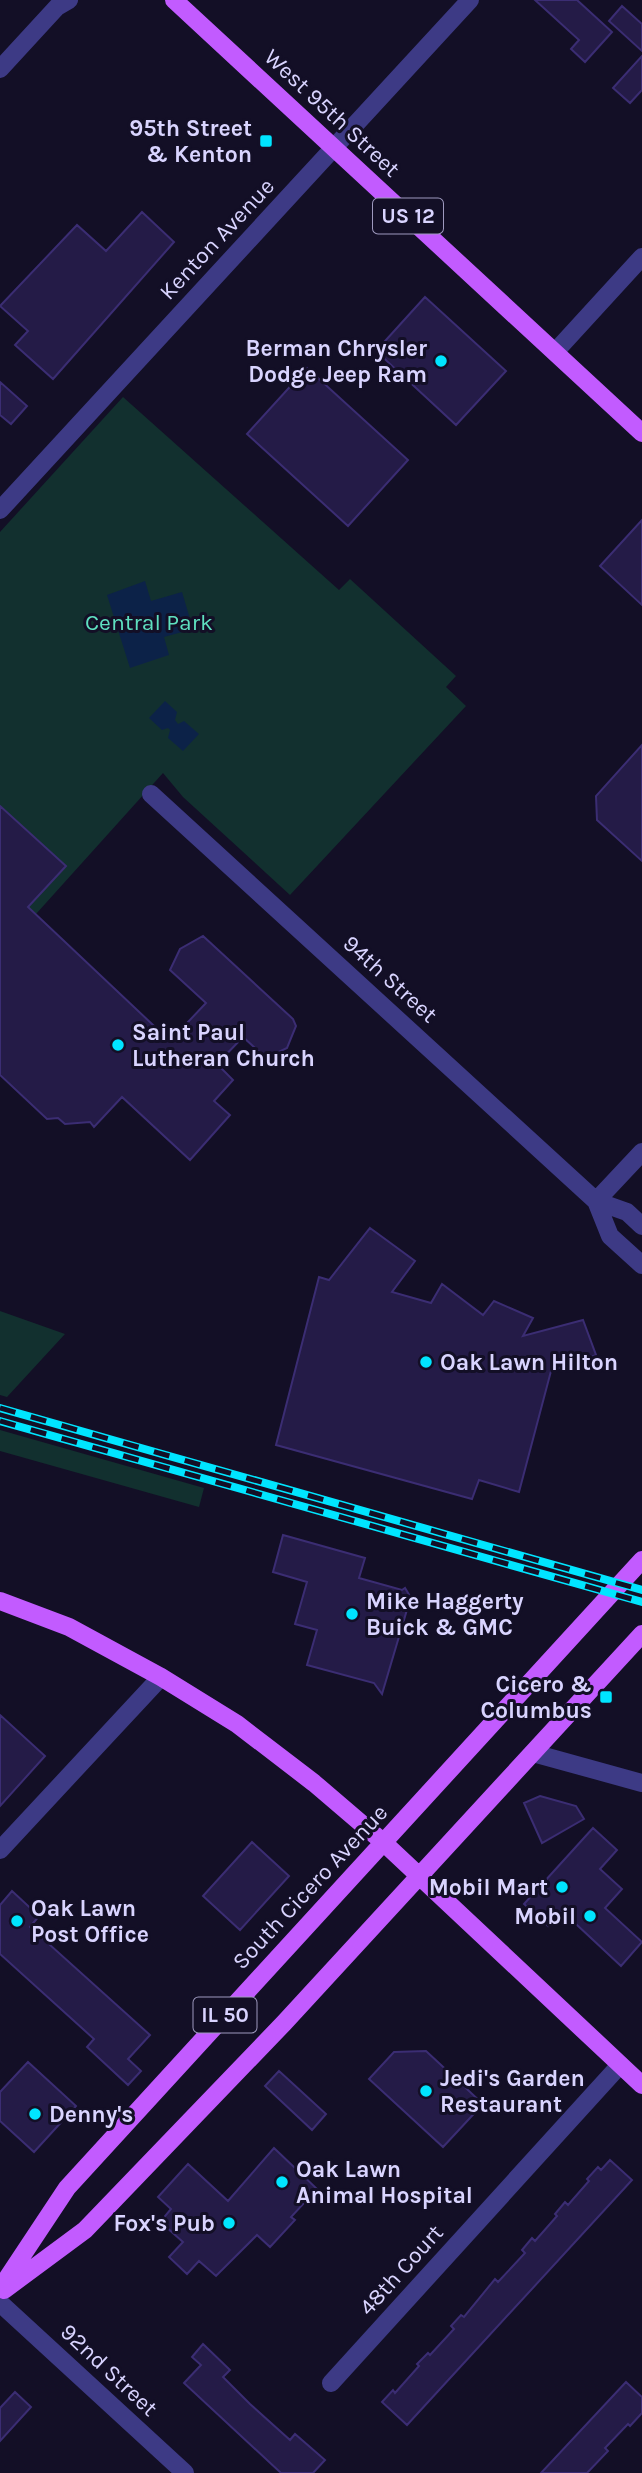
<svg xmlns="http://www.w3.org/2000/svg" width="642" height="2473" viewBox="0 0 642 2473" font-family="Karla,sans-serif">
	<style>
		.green { fill: #12302f }
		.water { fill: #0c2248 }
		.building { fill: #241b47; stroke: #3b2d73; stroke-width: 2 }
		.lines { fill: none; stroke-linecap: round; stroke-linejoin: round }
		.street { stroke: #3d3a85; stroke-width: 18 }
		.primary { stroke: #c25bff; stroke-width: 18 }
		.rail-casing { stroke: #00e5ff; stroke-width: 8 }
		.rail { stroke: #130f26; stroke-width: 5; stroke-dasharray: 16; stroke-linecap: butt }
		.poi-dot { fill: #00e5ff; stroke: #130f26; stroke-width: 2.5 }
		.labels { text-anchor: middle; dominant-baseline: central; stroke-width: 6; stroke-linejoin: round; paint-order: stroke }
		.shield { fill: #130f26; stroke: #9e99be; stroke-width: 2 }
		.shield-label { font-size: 21px; font-weight: bold; fill: #d9d4ff }
		.street-label { font-size: 23px; fill: #d9d4ff; stroke: #130f26 }
		.poi-label { font-size: 23px; font-weight: bold; fill: #d9d4ff; stroke: #130f26; text-anchor: start }
		.park-label { font-size: 23px; fill: #5fe0c0; stroke: #130f26 }
	</style>
	<rect width="100%" height="100%" fill="#130f26"/>
	<!-- green -->
	<path class="green" d="M123 397 339 590 350 579 456 676 446 687 466 706 290 895 183 797 163 773 0 954V532Z
		M0 1311 65 1334 7 1397 0 1395Z
		M0 1430 204 1488 199 1507 0 1451Z"/>
	<!-- water -->
	<path class="water" d="M145 581 151 601 182 592 193 629 164 637 169 655 130 668 107 595Z
		M165 701 177 712 175 720 178 724 184 721 199 734 183 751 168 738 170 730 168 728 162 730 149 718Z"/>
	<!-- building -->
	<path class="building" d="M535 0H577L612 32 585 62 571 49 579 40Z
		M622 6 642 24V51L609 21Z
		M642 56V90L630 103 613 88Z
		M142 212 174 242 53 379 15 345 28 331 0 306 77 225 106 251Z
		M425 297 506 371 456 425 376 351Z
		M307 368 408 460 348 526 247 434Z
		M0 382 27 406 11 424 0 415Z
		M642 520V605L600 566Z
		M642 745V861L597 820 596 796Z
		M0 806 66 866 28 907 170 1041 206 1003 170 970 180 949 203 936 293 1019 296 1026 287 1048 266 1058 243 1037 217 1064 233 1080 214 1101 230 1115 190 1160 122 1097 94 1127 90 1122 65 1124 58 1118 47 1119 0 1075Z
		M370 1228 415 1261 392 1292 431 1303 442 1284 483 1315 494 1301 533 1318 523 1336 583 1320 596 1355 551 1371 519 1492 479 1480 472 1499 276 1445 319 1277 329 1280Z
		M283 1535 365 1558 359 1578 402 1590 405 1588 413 1601 409 1603 382 1694 374 1683 307 1665 317 1630 295 1624 307 1582 273 1572Z
		M0 1715 45 1756 0 1806Z
		M540 1796 576 1806 584 1819 542 1843 524 1803Z
		M593 1828 617 1850 600 1869 622 1889 605 1908 642 1942 621 1966 562 1911 548 1926 524 1904Z
		M252 1842 289 1876 240 1930 203 1896Z
		M12 1891 39 1916 30 1927 150 2035 128 2059 141 2071 128 2085 87 2047 94 2039 0 1954V1905Z
		M426 2051 483 2104 443 2147 369 2079 394 2052Z
		M28 2062 76 2106 34 2152 0 2121V2092Z
		M279 2071 326 2114 312 2130 265 2086Z
		M274 2148 317 2189 291 2217 295 2220 270 2247 257 2235 216 2276 199 2261 187 2274 169 2257 183 2242 165 2226V2216L171 2209 158 2197 188 2164 228 2201Z
		M610 2160 632 2180 407 2425 382 2402 393 2390 395 2393 419 2366 417 2364 428 2353 430 2355 454 2329 451 2326 461 2315 464 2317 495 2279 498 2282 525 2253 522 2250 532 2238 535 2241 557 2216 555 2214 565 2202 568 2205 589 2181 587 2179 598 2167 601 2170Z
		M203 2344 230 2370 223 2377 250 2404 290 2440 295 2434 325 2460 313 2473H281L184 2383 201 2365 192 2357Z
		M626 2382 642 2397V2413L630 2426 628 2424 605 2448 608 2451 587 2473H541Z
		M15 2392 31 2407 0 2441V2408Z"/>
	<g class="lines">
		<!-- street -->
		<path class="street" d="M0 69 57 7 69 0
			M555 352 642 257
			M0 510 470 0
			M151 794 596 1201 627 1212 642 1226
			M596 1201 610 1236 642 1265
			M596 1201 642 1152
			M533 1753 642 1783
			M0 1850 161 1677
			M0 2303 185 2473
			M331 2383 620 2065"/>
		<!-- primary -->
		<path class="primary" d="M174 0 642 433
			M0 1601 69 1627 161 1677 237 1724 314 1783 383 1842 642 2085
			M0 2289 67 2188 642 1560
			M4 2290 85 2230 284 2023 642 1634"/>
		<!-- rail casing -->
		<g class="rail-casing">
			<path id="rail" d="M0 1408 642 1590
				M0 1421 642 1602"/>
		</g>
		<!-- rail -->
		<use href="#rail" class="rail"/>
	</g>
	<!-- markers -->
	<g class="poi-dot">
		<rect x="259" y="134" width="14" height="14" rx="3.5"/>
		<circle cx="441" cy="361" r="7"/>
		<circle cx="118" cy="1045" r="7"/>
		<circle cx="426" cy="1362" r="7"/>
		<circle cx="352" cy="1614" r="7"/>
		<rect x="599" y="1690" width="14" height="14" rx="3.5"/>
		<circle cx="562" cy="1887" r="7"/>
		<circle cx="590" cy="1916" r="7"/>
		<circle cx="17" cy="1921" r="7"/>
		<circle cx="426" cy="2091" r="7"/>
		<circle cx="35" cy="2114" r="7"/>
		<circle cx="282" cy="2182" r="7"/>
		<circle cx="229" cy="2223" r="7"/>
	</g>
	<g class="labels">
		<!-- shield labels -->
		<g class="shield">
			<rect x="373" y="198.5" width="70" height="35" rx="5"/>
			<rect x="193.5" y="1997.5" width="63" height="35" rx="5"/>
		</g>
		<g class="shield-label">
			<text x="408" y="216">US 12</text>
			<text x="225" y="2015">IL 50</text>
		</g>
		<!-- street labels -->
		<g class="street-label">
			<text transform="translate(332 113) rotate(43)">West 95th Street</text>
			<text transform="translate(217 239) rotate(-47)">Kenton Avenue</text>
			<text transform="translate(390 979) rotate(42)">94th Street</text>
			<text transform="translate(310 1887) rotate(-47)">South Cicero Avenue</text>
			<text transform="translate(401 2270) rotate(-48)">48th Court</text>
			<text transform="translate(109 2370) rotate(43)">92nd Street</text>
		</g>
		<!-- poi labels -->
		<g class="poi-label">
			<text x="252" y="128" text-anchor="end">95th Street<tspan x="252" dy="26">&amp; Kenton</tspan></text>
			<text x="427" y="348" text-anchor="end">Berman Chrysler<tspan x="427" dy="26">Dodge Jeep Ram</tspan></text>
			<text x="132" y="1032">Saint Paul<tspan x="132" dy="26">Lutheran Church</tspan></text>
			<text x="440" y="1362">Oak Lawn Hilton</text>
			<text x="366" y="1601">Mike Haggerty<tspan x="366" dy="26">Buick &amp; GMC</tspan></text>
			<text x="592" y="1684" text-anchor="end">Cicero &amp;<tspan x="592" dy="26">Columbus</tspan></text>
			<text x="548" y="1887" text-anchor="end">Mobil Mart</text>
			<text x="31" y="1908">Oak Lawn<tspan x="31" dy="26">Post Office</tspan></text>
			<text x="576" y="1916" text-anchor="end">Mobil</text>
			<text x="440" y="2078">Jedi's Garden<tspan x="440" dy="26">Restaurant</tspan></text>
			<text x="49" y="2114">Denny's</text>
			<text x="296" y="2169">Oak Lawn<tspan x="296" dy="26">Animal Hospital</tspan></text>
			<text x="215" y="2223" text-anchor="end">Fox's Pub</text>
		</g>
		<!-- park labels -->
		<g class="park-label">
			<text x="149" y="622">Central Park</text>
		</g>
	</g>
</svg>
